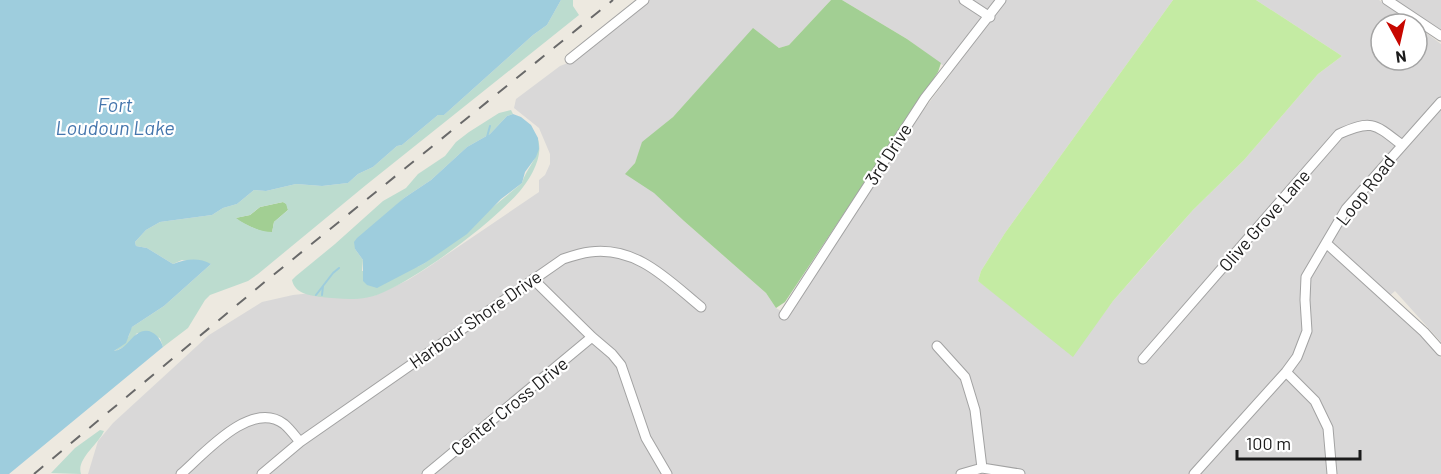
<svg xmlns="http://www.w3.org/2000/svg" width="1441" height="474" viewBox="0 0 1441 474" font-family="Barlow,sans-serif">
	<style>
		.residential { fill: #d9d8d8 }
		.grass { fill: #c4eba3 }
		.forest { fill: #a2cf93 }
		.wetland { fill: #bcdccf; fill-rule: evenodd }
		.water { fill: #9ecddd }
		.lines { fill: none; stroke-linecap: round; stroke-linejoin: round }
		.stream { stroke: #9ecddd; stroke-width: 2 }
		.minor-casing { stroke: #a2a2a2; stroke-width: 11 }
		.minor { stroke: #fff; stroke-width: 9 }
		.rail { stroke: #696969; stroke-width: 2; stroke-dasharray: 12 12; stroke-linecap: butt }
		.labels { text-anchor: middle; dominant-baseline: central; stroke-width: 4.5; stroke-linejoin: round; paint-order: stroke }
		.street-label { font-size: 18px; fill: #1b1b1b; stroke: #fff }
		.water-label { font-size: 20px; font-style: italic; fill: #4576ad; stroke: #fff }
	</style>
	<rect width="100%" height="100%" fill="#ede9e0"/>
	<!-- residential -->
	<path class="residential" d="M650 0H831L789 45 779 48 753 29 673 117 643 142 635 163 626 174 654 192 684 221 766 293 776 308 789 316 874 181 913 124 952 72 907 39 842 0H1173L1005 233 981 271 978 281 1077 349 1113 301 1193 210 1244 160 1318 74 1342 56 1256 0H1379L1414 24H1381V60H1417V26L1441 44V342L1395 291 1385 300 1431 344 1441 358V474H88L98 441 113 423 209 335 262 302 293 295 322 292 374 296 408 280 427 268 539 192V180L545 175 550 164V154L539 128 514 108 516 99 560 66 573 61Z
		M1395 0H1441V30L1398 2Z"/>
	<!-- grass -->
	<path class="grass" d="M1173 0H1256L1342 56 1318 74 1244 160 1193 210 1161 246 1113 301 1073 357 978 281 981 271 1005 233Z"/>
	<!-- forest -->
	<path class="forest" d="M831 0H842L907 39 941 63 938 72 785 302 776 308 766 293 684 221 654 193 625 174 635 163 642 142 673 117 753 28 779 48 789 45Z
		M283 202 287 204 288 210 274 222 272 233C262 233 243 224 235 218L250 215 260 207Z"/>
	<!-- wetland -->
	<path class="wetland" d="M561 0H573V6L579 15 366 185 258 274 248 281 210 295 205 300 188 328 163 347 160 338 137 333 129 344 114 352 129 336 130 330 132 327 164 306 211 264 182 260 173 264 147 248 136 246 135 242 146 230 160 222 212 215 223 208 237 204 254 190 266 191 296 184 322 186 348 183 358 174 373 167 397 146 402 145 438 115H444L533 35 547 25ZM283 202 286 204 288 210 274 222 272 232C261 232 245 225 236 218L250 215 260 207Z
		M511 110 513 114 507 116 490 134 467 147 431 180 404 198 384 217 355 249 363 260 362 271 417 267 425 263 522 183C528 164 541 159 537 137 545 154 531 178 520 191 491 224 424 274 384 292 364 302 342 299 321 297 309 295 295 294 292 280L296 276 335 244 383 201 406 188 418 174 445 156 456 142 469 132 499 113Z
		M100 430 104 431C98 445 76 459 81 474L51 473 75 448Z"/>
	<!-- water -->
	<path class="water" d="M0 0H561L547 25 533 35 444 115H438L402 145 397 146 373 167 358 174 348 183 322 186 296 184 266 191 254 190 237 204 223 208 212 215 160 222 146 230 135 242 136 246 147 248 173 264C185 259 199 257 211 264L164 306 132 327 126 343 114 351C126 349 128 340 137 334 149 325 160 336 163 347L9 474H0Z
		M513 114 521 117 531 125 538 138 539 149 536 157 525 172 522 183 501 199 467 234 425 263 377 288 367 285 363 281V260L355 249 354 242 357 238 404 198 431 180 467 147 490 134 507 116Z"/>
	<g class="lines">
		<!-- stream -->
		<path class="stream" d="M487 137 490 126
			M316 295 333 273 339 268
			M322 295 323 286"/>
		<!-- minor casing -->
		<g class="minor-casing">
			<path id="minor" d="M964 0 990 17
				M1387 0 1441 36
				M570 59 644 0
				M1326 243 1424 332 1441 351
				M533 279 592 337 612 354 621 365 646 438 667 474
				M784 315 925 98 1001 0
				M937 346 965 377 975 410 982 468
				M1143 359 1339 134C1372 119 1375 124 1402 145
				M1286 372 1315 401 1328 428 1332 474
				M181 474C204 454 251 399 284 424 290 429 295 436 300 442
				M262 474 300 442 563 259C572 256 581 253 590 252 637 246 668 280 701 307
				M427 474 592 337
				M961 474 982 468 1020 474
				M1194 474 1286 372 1297 357 1307 331 1305 300 1306 277 1346 209 1441 102"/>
		</g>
		<!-- minor -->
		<use href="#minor" class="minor"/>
		<!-- rail -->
		<path class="rail" d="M34 474 261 285 613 0"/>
	</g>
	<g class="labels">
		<!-- street labels -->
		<g class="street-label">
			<text transform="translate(888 154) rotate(-57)">3rd Drive</text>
			<text transform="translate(1365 190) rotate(-52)">Loop Road</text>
			<text transform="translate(1264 220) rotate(-49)">Olive Grove Lane</text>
			<text transform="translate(475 319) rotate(-35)">Harbour Shore Drive</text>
			<text transform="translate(509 406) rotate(-39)">Center Cross Drive</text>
		</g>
		<!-- water labels -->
		<g class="water-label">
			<text x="115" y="104">Fort<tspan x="115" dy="23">Loudoun Lake</tspan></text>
		</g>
	</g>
	<!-- north arrow -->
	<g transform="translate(1399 42) rotate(172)"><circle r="28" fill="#ffffff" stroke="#a4a4a4" stroke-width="1.5"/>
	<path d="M0-4.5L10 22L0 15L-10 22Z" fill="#c70700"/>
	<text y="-9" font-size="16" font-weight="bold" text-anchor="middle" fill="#1b1b1b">N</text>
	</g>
	<!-- scale -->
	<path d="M1237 450v9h123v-9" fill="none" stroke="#1b1b1b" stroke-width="3"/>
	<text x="1246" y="450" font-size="18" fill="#1b1b1b" stroke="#ffffff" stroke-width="4.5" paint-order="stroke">100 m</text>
</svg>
